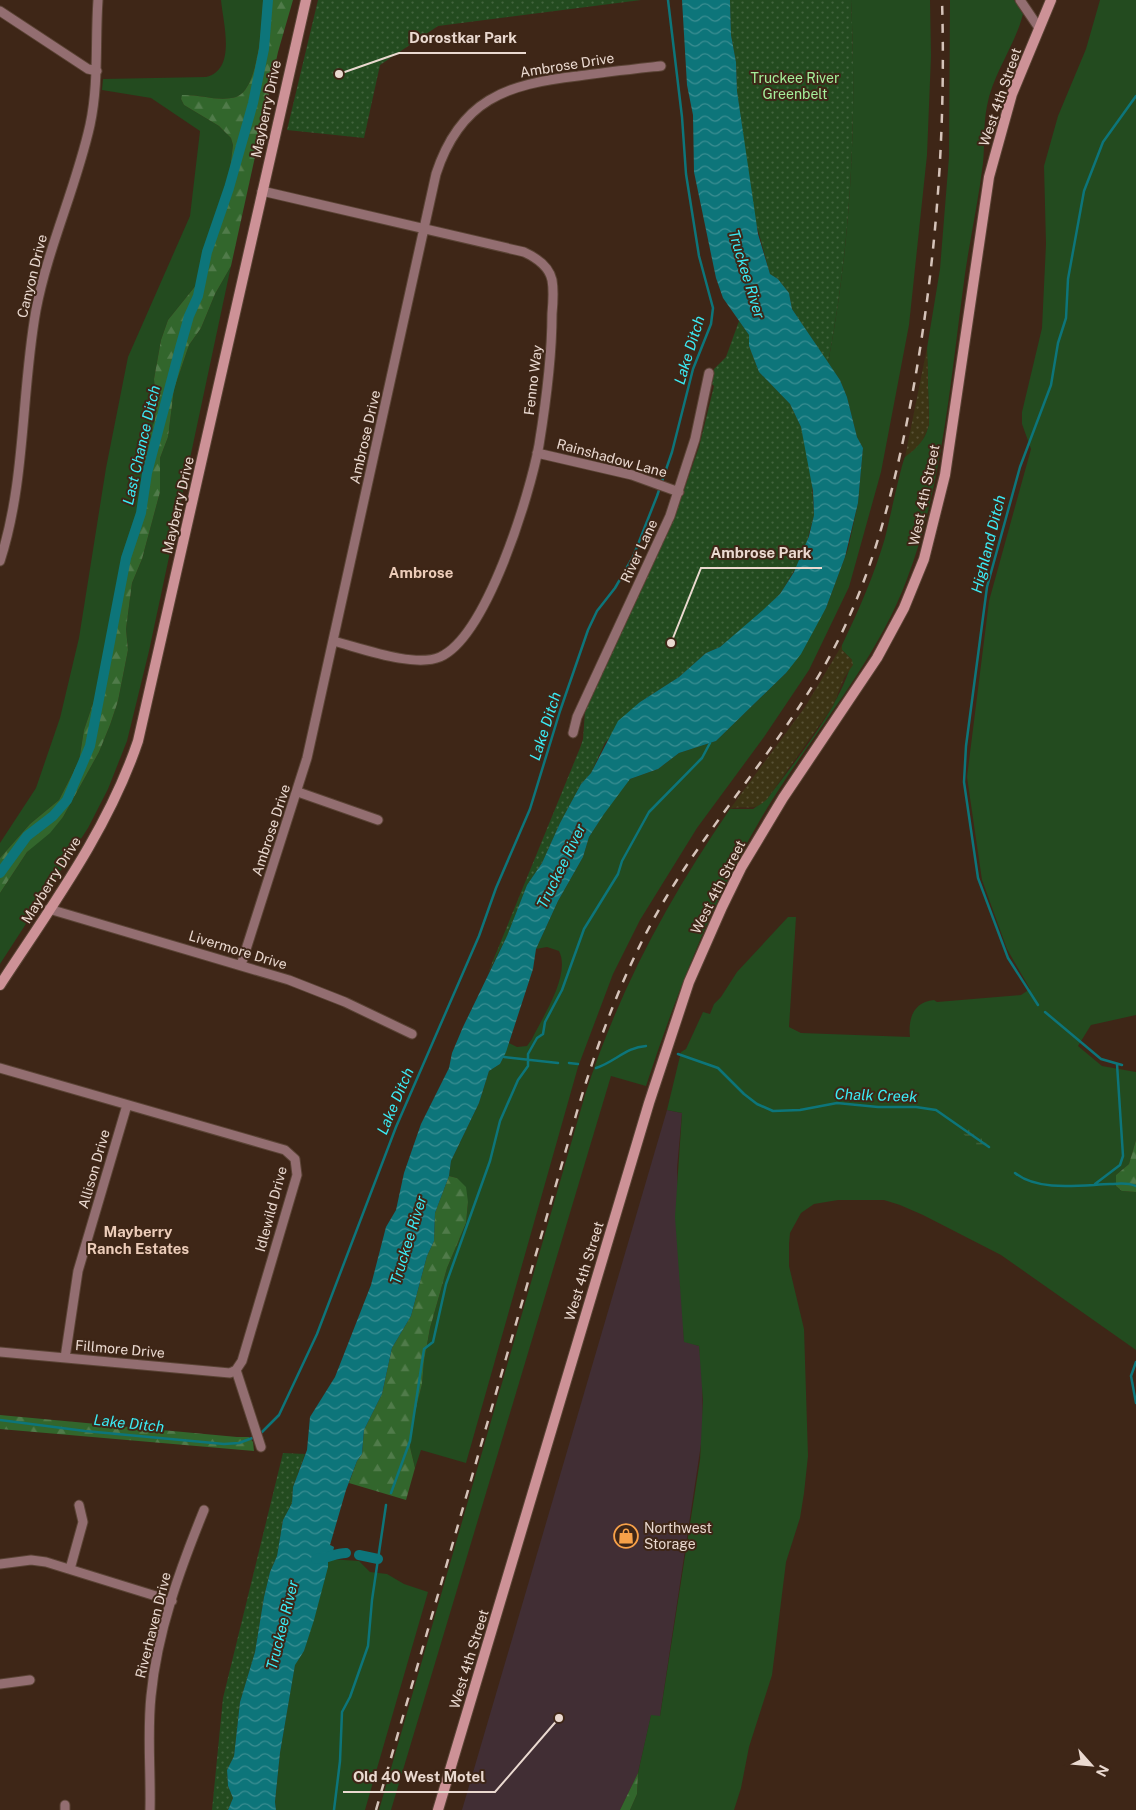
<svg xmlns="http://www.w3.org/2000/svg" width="1136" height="1810" viewBox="0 0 1136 1810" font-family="'Public Sans',sans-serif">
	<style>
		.commercial { fill: #412e34 }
		.green { fill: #234b1f }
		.forest { fill: url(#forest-firs) }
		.wetland { fill: url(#wetland-marsh) }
		.sand { fill: url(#sand-dots) }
		.park { fill: url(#park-dots) }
		.water { fill: url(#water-waves) }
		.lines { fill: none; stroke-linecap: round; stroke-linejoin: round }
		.stream { stroke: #0d757a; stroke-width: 2.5 }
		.canal { stroke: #0d757a; stroke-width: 10 }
		.street-casing { stroke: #5a4335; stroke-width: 11 }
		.secondary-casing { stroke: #5a4335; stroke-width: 12 }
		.street { stroke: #936e71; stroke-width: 9 }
		.secondary { stroke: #cd9297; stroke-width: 10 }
		.rail { stroke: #d5c3b9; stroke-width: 2.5; stroke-dasharray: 9 9; stroke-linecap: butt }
		.labels { text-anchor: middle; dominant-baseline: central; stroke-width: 4; stroke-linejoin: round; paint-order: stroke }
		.street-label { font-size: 14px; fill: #ead9d0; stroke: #3e2617 }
		.park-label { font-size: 14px; fill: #a5f09b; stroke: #3e2617 }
		.poi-label { font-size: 14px; fill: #ead9d0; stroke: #3e2617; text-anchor: start }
		.water-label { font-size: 15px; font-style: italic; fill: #3bebf5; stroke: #3e2617 }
		.neighbourhood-label { font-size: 15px; font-weight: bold; fill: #ecccb9; stroke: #3e2617 }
		.leader { fill: none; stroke: #ead9d0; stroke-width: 2 }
		.callout-dot { fill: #ead9d0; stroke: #3e2617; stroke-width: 2 }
		.callout-label { font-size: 15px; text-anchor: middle; font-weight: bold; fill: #ead9d0; stroke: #3e2617; stroke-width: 4; stroke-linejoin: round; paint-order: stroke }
	</style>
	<defs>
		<pattern id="forest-firs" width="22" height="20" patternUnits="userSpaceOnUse" patternTransform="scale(1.25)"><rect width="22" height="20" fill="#32662c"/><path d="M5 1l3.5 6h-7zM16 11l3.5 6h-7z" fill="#507b4a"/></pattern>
		<pattern id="wetland-marsh" width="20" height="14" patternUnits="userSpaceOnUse" patternTransform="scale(1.25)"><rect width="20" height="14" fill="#234b1f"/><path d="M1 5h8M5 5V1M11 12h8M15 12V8" fill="none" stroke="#43643e"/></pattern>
		<pattern id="sand-dots" width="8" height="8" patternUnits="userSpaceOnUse" patternTransform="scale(1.25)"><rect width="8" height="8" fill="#3c3414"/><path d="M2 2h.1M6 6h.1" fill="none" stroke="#585135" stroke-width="1.8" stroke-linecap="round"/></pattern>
		<pattern id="park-dots" width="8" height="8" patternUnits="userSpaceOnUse" patternTransform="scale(1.25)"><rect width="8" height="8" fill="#234b1f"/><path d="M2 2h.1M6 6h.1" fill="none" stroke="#43643e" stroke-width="1.8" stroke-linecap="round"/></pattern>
		<pattern id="water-waves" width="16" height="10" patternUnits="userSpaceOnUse" patternTransform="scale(1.25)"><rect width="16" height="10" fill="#0d757a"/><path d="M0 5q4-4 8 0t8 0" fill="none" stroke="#3c8e92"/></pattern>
	</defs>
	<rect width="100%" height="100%" fill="#3e2617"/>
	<!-- commercial -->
	<path class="commercial" d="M667 1110 682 1113 677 1168 684 1341 699 1346 702 1371 703 1431 660 1716H651L638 1773 620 1810H462Z"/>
	<!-- green -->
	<path class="green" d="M221 0H263C262 21 259 90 236 97 218 102 200 94 183 95L181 99 184 105 219 126 231 138 233 145 229 177 201 265 197 284 168 320 161 340 154 379 156 403 155 420 142 452 144 467 138 515 122 562 116 602 110 619 102 677 84 730 79 761 59 800 30 824 0 858V843L36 788 60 718 79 638 106 468 128 357 190 216 200 131 151 98 102 90 103 79 206 77C237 70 223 23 221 0Z
		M851 0H930L931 56 927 155 909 325 881 472 849 587 809 670 764 737 697 828 640 920 613 974 578 1067 466 1463 421 1450 415 1468 410 1447 412 1424 422 1384 424 1361 430 1328 447 1268 466 1223 468 1202 457 1178 449 1176 451 1161 479 1103 489 1071 500 1064 509 1043 517 1047 527 1046 532 1039C543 1016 571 975 559 951L547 947 536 949 558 901 583 857 589 837 619 790 630 779 658 769 679 753 716 741 786 673 826 608 848 549 858 503 863 448 857 437 847 397 840 380 828 363C851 243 857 122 851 0Z
		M950 0H1014L1023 14C1015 46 993 73 987 106 983 125 985 144 983 163 978 205 968 247 963 289 950 385 942 487 907 579 875 665 810 736 763 815 712 901 677 992 646 1086L611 1076 391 1810H379L585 1095C618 992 668 899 730 809H753L767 799C796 760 841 706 852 660L842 650V645C859 610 874 575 885 538 888 527 902 461 905 457 917 442 923 447 929 424L927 348 940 269 949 157Z
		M1100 0H1136V1015L1091 1025 1078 1046 1102 1066 1136 1072V1140L1129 1164 1116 1175V1186L1122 1191 1136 1192V1350L1001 1255 923 1215 900 1205 884 1200H838L814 1204 801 1213 790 1233 789 1244V1266L804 1329 808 1456 804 1493 800 1518 786 1562 772 1675 749 1747 741 1788 734 1810H630L637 1794 638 1773 651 1715 660 1716 700 1460 703 1401 699 1346 684 1342 675 1217 682 1113 667 1110 681 1052 686 1049 703 1012 710 1014 714 1004 721 997 737 972 788 917H796L789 1027 801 1033 910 1037C908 1019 913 1002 934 1000L937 1002 1021 995 1030 989 1007 949 982 880 967 777 989 601 1031 449 1022 424V412L1042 328 1046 244 1044 166 1058 116 1086 49Z
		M231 266 149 651 127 741 108 789 88 828 0 964V893L27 852 63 817 99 752 110 725 118 701 128 650 126 629 132 583 142 559 160 492V458L168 437 174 389 189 345 201 328 215 294Z
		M329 1559 359 1561 370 1572 387 1574 404 1584 428 1592 365 1810H276L275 1802 280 1753 295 1664 304 1651Z"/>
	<!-- forest -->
	<path class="forest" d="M263 0H293L278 52 231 266 215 294 201 328 189 345 174 389 168 437 160 458V492L142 559 132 583 126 629 128 650 118 701 110 725 99 752 63 817 50 833 27 852 0 893V858L30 824 59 800 79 761 84 730 102 677 110 619 116 602 122 562 138 515 144 467 142 452 155 420 156 403 154 379 161 340 168 320 197 284 201 265 229 177 233 145 231 138 219 126 184 105 181 99 182 95C200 94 218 102 236 97 259 90 262 21 263 0Z
		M1136 1140V1192L1122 1191 1116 1186V1175L1129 1164Z
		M449 1176 457 1178 466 1187 468 1202 466 1223 447 1268 430 1328 424 1361 422 1384 412 1424 410 1447 415 1468 406 1500 349 1483 357 1461 362 1454 364 1430 382 1394 392 1348 411 1316 427 1256 434 1241 435 1213Z
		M0 1415 237 1437H249L253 1442 254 1451 0 1429Z
		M638 1773 637 1794 630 1810H620Z"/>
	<!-- wetland -->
	<path class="wetland" d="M966 1120 995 1143 987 1151C976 1148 971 1139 961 1133L967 1126Z"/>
	<!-- sand -->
	<path class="sand" d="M927 348 929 424C925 439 918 448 905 457Z
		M842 645V650L852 660 853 665 844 678 833 706 767 799C753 813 747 804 730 809L805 707Z"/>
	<!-- park -->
	<path class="park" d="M318 0H641L438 26 380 65 364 138 287 130Z
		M730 0H851C857 122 851 243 828 363L792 309 789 293 778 279 770 274 753 212 737 91 736 62 731 35Z
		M739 321 749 335V346L759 372 790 404 801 427 811 472 814 515 803 556 780 594 763 611 720 647 706 653 679 677 640 702 605 743 591 773 581 784 560 823 542 863 527 885 507 936 488 973 580 748 583 739 585 711 676 513 699 447 714 386 712 384 714 369 726 357Z
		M283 1453 305 1454 293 1487 292 1503 283 1520 277 1556 270 1572 264 1597 255 1652 240 1702 234 1756 227 1770 228 1786 233 1798 228 1810H212L223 1698Z"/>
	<!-- water -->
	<path class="water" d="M682 0H730L731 35 736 62 737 91 758 234 770 274 778 279 789 293 792 309 840 380 847 397 857 437 863 448 858 503 845 557 826 608 801 654 786 673 716 741 679 753 658 769 630 779 604 814 589 837 583 857 558 901 536 949 533 969 506 1052 500 1064 489 1071 479 1103 451 1161 449 1176 435 1213 434 1241 427 1256 411 1316 392 1348 382 1394 364 1430 362 1454 357 1461 346 1490 330 1545 334 1547 333 1552 328 1555V1567L314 1620 304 1651 295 1665 280 1753 275 1802 276 1810H228L233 1798 228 1786 227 1770 234 1756 240 1702 255 1652 264 1597 270 1572 277 1556 283 1520 292 1503 293 1487 307 1450 310 1417 335 1377 371 1285 386 1227 396 1210 404 1173 421 1124 449 1068 452 1053 463 1027 507 936 527 885 542 863 560 823 581 784 591 773 618 721 640 702 679 677 706 653 720 647 763 610 780 594 794 572 809 536 814 515 813 491 801 427 790 404 759 372 749 346V335L723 298 716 278 694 172 693 115 687 85Z"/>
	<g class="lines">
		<!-- stream -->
		<path class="stream" d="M1038 1005 1008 958 978 878 964 782 966 746 987 587 1020 467 1051 385 1058 343 1066 318 1068 279 1084 191 1103 142 1136 96
			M1045 1012 1101 1059 1122 1065
			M678 1054 718 1068 744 1094 757 1104 773 1111 800 1110 837 1103 878 1107H916L936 1110 989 1147
			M504 1057 558 1063
			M569 1063 578 1064
			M596 1068C615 1062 626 1047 646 1046
			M1015 1173C1039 1192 1081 1185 1110 1184 1120 1184 1126 1182 1136 1186
			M1095 1184 1120 1165 1123 1156 1117 1064
			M1136 1362 1131 1376 1136 1403
			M0 1420 85 1431 224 1444 239 1443 255 1437
			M262 1432 279 1415 317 1334 396 1127 479 936 496 888 530 809 560 711 588 630 597 611 615 588 633 557 657 496 672 452 693 369 711 324 713 308 699 256 686 174 682 117 668 0
			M391 1493 410 1441 424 1349 433 1342 446 1284 490 1161 500 1121 518 1080 528 1066V1054L537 1038 543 1034 545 1022 562 990 584 929 618 874 622 861 649 812 702 758 710 743
			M334 1810 340 1761 342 1712 350 1697 368 1646 372 1600 386 1505"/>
		<!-- canal -->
		<path class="canal" d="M0 873 27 836 53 816 67 800 90 746 126 558 141 513 147 473 180 348 189 316 198 296 207 252 229 188 253 103 264 49 268 0
			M359 1555 378 1559
			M316 1559C327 1559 335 1553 346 1553"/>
		<!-- street casing -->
		<g class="street-casing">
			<path id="street" d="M1020 0 1039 28
				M0 11 88 69 97 71
				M262 191 524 252C537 258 549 266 552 280 554 291 553 303 552 314 552 358 546 402 539 445 530 494 487 636 440 657 414 668 361 648 333 641
				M537 453 632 475 679 492
				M0 561C26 481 21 393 36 310 48 247 76 188 90 125 99 83 95 42 98 0
				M573 733 577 717 670 516 695 439 709 373
				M298 792 378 820
				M49 909 289 980 345 1002 412 1034
				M241 965 307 758 436 174C460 100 506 84 578 76 606 72 634 69 661 66
				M0 1068 285 1150 295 1159 297 1175 242 1361 236 1370 261 1447
				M0 1352 230 1373 236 1370
				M65 1358 78 1271 127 1105
				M0 1564 31 1560 46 1562 172 1601
				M70 1569 83 1522 79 1505
				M0 1684 30 1680
				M65 1810V1805
				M150 1810C151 1772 147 1734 151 1696 157 1632 180 1569 204 1510"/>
		</g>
		<!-- secondary casing -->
		<g class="secondary-casing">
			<path id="secondary" d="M0 985C51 907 108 830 138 741L306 0
				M438 1810 649 1103 689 982 722 907 741 868 783 798 877 658 904 608 924 559 945 475 989 177 1012 94 1051 0"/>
		</g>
		<!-- street -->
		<use href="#street" class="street"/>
		<!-- secondary -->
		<use href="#secondary" class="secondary"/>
		<!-- rail -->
		<path class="rail" d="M376 1810 576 1115C600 1034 629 955 675 883 725 805 787 735 831 654 874 574 895 485 912 396 936 265 946 133 942 0"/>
	</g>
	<!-- icons -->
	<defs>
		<g id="shop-ring" transform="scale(1.25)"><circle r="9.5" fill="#3e2617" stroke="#f7a149" stroke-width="1.5"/><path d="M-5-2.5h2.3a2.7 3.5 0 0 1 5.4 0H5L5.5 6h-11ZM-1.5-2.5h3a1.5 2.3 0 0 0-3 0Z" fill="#f7a149"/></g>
	</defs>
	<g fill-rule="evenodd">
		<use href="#shop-ring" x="626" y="1536"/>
	</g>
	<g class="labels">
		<!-- street labels -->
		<g class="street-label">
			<text transform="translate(567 65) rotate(-9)">Ambrose Drive</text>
			<text transform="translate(1000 97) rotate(-71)">West 4th Street</text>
			<text transform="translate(266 109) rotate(-78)">Mayberry Drive</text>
			<text transform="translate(32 276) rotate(-76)">Canyon Drive</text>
			<text transform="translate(533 380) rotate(-83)">Fenno Way</text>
			<text transform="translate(365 437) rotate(-77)">Ambrose Drive</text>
			<text transform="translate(612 458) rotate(15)">Rainshadow Lane</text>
			<text transform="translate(924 495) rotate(-78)">West 4th Street</text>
			<text transform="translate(178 505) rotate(-77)">Mayberry Drive</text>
			<text transform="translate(639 551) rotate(-65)">River Lane</text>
			<text transform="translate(271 830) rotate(-72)">Ambrose Drive</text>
			<text transform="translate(51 880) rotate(-58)">Mayberry Drive</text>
			<text transform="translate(718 887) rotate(-63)">West 4th Street</text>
			<text transform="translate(238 950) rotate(17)">Livermore Drive</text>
			<text transform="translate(94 1169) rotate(-74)">Allison Drive</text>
			<text transform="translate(271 1209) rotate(-75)">Idlewild Drive</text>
			<text transform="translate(584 1271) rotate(-73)">West 4th Street</text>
			<text transform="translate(120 1349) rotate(5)">Fillmore Drive</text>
			<text transform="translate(153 1625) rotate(-76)">Riverhaven Drive</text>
			<text transform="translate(469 1659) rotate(-73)">West 4th Street</text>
		</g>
		<!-- park labels -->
		<g class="park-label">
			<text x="795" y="78">Truckee River<tspan x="795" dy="16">Greenbelt</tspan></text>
		</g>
		<!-- poi labels -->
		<g class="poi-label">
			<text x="644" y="1528">Northwest<tspan x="644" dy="16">Storage</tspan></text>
		</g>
		<!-- water labels -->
		<g class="water-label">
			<text transform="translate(747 274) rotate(73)">Truckee River</text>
			<text transform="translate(689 350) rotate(-73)">Lake Ditch</text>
			<text transform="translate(141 445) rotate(-77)">Last Chance Ditch</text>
			<text transform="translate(988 544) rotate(-76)">Highland Ditch</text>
			<text transform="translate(545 726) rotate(-72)">Lake Ditch</text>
			<text transform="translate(561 866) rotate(-64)">Truckee River</text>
			<text transform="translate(876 1095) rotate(2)">Chalk Creek</text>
			<text transform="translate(395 1101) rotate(-67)">Lake Ditch</text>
			<text transform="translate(408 1240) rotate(-73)">Truckee River</text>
			<text transform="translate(129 1423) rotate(6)">Lake Ditch</text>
			<text transform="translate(282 1625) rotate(-76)">Truckee River</text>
		</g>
		<!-- neighbourhood labels -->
		<g class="neighbourhood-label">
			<text x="421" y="572">Ambrose</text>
			<text x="138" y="1231">Mayberry<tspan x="138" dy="17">Ranch Estates</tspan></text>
		</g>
	</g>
	<!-- callouts -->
	<path class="leader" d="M339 74L399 53H526M671 643L701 568H822M559 1718L495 1792H343"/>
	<g class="callout-dot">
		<circle cx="339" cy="74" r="5"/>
		<circle cx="671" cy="643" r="5"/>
		<circle cx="559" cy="1718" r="5"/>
	</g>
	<g class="callout-label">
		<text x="463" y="43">Dorostkar Park</text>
		<text x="761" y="558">Ambrose Park</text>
		<text x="419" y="1782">Old 40 West Motel</text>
	</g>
	<!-- north arrow -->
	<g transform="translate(1091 1765) rotate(117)" stroke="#3e2617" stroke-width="4" paint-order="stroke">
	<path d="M0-4L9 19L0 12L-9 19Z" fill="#ead9d0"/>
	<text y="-8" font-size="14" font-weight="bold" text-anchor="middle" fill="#ead9d0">N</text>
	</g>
</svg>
